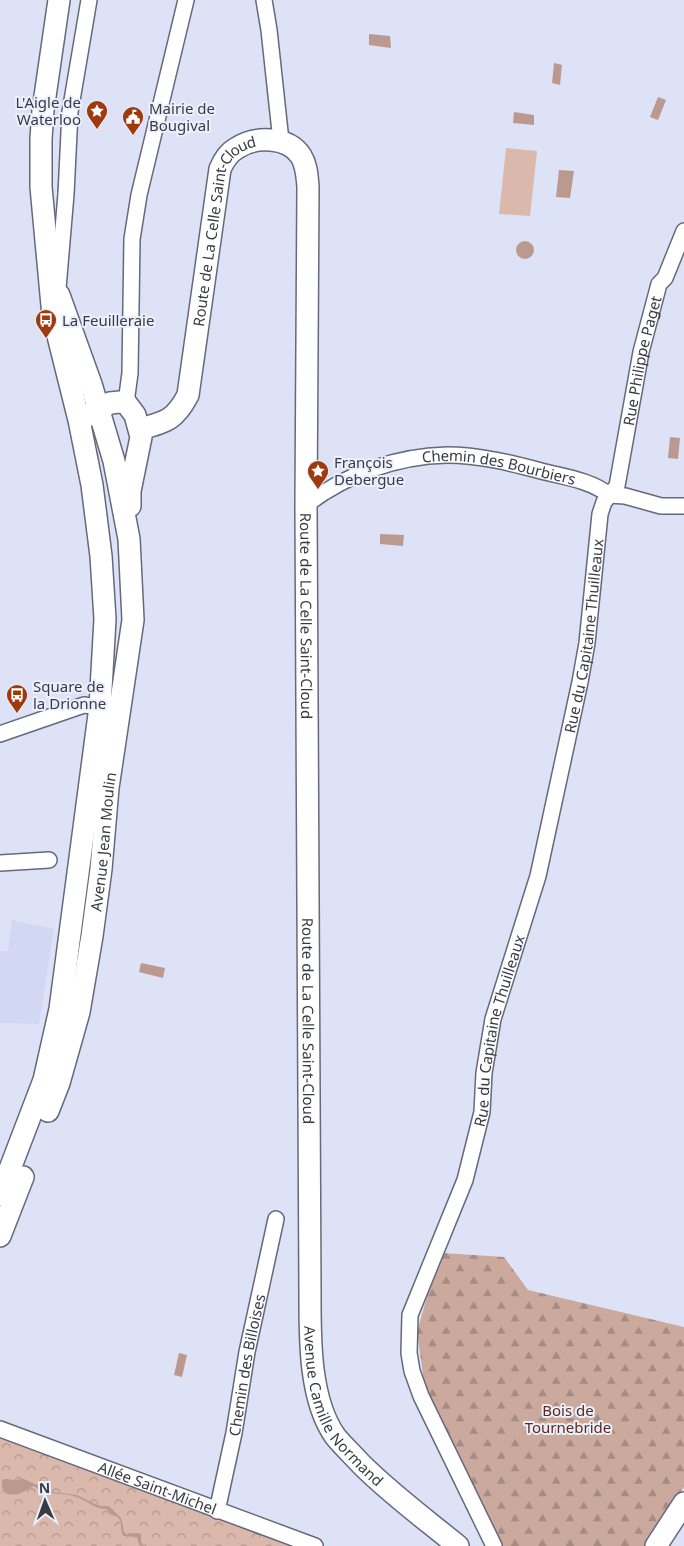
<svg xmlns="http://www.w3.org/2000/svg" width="684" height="1546" viewBox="0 0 684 1546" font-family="'Noto Sans',sans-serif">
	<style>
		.built { fill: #d2d8f4 }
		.forest { fill: url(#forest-firs) }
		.park { fill: url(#park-crowns) }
		.pitch { fill: #dab8ac }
		.water { fill: #bb998e }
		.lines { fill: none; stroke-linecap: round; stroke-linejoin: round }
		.street-casing { stroke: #65697b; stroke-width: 18 }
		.secondary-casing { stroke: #65697b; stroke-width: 24 }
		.street { stroke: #fff; stroke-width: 15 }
		.secondary { stroke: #fff; stroke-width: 21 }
		.labels { text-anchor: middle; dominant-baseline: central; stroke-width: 4; stroke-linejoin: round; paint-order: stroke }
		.poi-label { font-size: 15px; fill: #393b43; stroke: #eceffc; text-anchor: start }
		.street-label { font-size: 15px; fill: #393b43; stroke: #eceffc }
		.park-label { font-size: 15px; fill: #582a19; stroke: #eceffc }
	</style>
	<defs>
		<pattern id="forest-firs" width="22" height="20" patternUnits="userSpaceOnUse" patternTransform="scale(1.25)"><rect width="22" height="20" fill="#cba99d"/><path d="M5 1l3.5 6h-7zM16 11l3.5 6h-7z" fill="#a68b82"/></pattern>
		<pattern id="park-crowns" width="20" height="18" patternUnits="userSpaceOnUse" patternTransform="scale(1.25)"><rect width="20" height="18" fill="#dab8ac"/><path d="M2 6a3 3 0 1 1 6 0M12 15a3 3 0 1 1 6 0" fill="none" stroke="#b2978e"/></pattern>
	</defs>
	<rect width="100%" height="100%" fill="#dde2f7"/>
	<!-- built -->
	<path class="built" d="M12 920 54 929 39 1024 0 1023V951H8Z"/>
	<!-- forest -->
	<path class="forest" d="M443 1253 504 1257 528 1290 684 1327V1487L645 1546H501L469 1481 424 1382 417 1332 430 1286Z"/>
	<!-- park -->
	<path class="park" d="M0 1435 300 1546H0Z"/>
	<!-- pitch -->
	<path class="pitch" d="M506 148 537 151 530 216 499 214Z"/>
	<!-- water -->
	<path class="water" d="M369 34 390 36 391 48 369 45Z
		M554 63 562 65 560 85 552 83Z
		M658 97 666 100 658 120 650 117Z
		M514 112 534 115V125L513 123Z
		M559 170 574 171 570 198 556 197Z
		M516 250a9 9 0 1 1 18 0a9 9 0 1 1-18 0Z
		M670 437 680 438 678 459 668 458Z
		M380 534 404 535 403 546 380 544Z
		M141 963 165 968 163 978 139 972Z
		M179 1353 187 1355 182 1377 174 1375Z
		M5 1479 14 1480 24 1479 52 1492 77 1495 95 1504 101 1506H109L121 1518 124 1532 126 1534 137 1533 141 1534V1542L143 1546 139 1545 137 1537 123 1536 121 1530V1522L118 1517 112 1515 107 1509C94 1509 88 1501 77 1497 62 1492 46 1496 34 1486 24 1491 17 1498 5 1493L2 1486V1480Z"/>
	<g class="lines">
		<!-- street casing -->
		<g class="street-casing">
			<g id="street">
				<path d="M264 0 269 30 281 141"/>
				<path d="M58 288 66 194 70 112 89 0"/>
				<path d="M126 403 130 373 132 239 139 195 186 0"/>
				<path d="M609 495 625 496 661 506H684"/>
				<path id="s1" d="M306 505C346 474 397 456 447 455 479 455 511 463 541 471 564 477 590 480 609 495"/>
				<path d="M0 734 84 705 100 707"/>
				<path d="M0 863 49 860"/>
				<path id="s2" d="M0 1429 315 1546"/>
				<path id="s3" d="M217 1511 234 1433 247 1352 276 1219"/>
				<path id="s4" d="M494 1546 421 1396 412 1371 409 1353 410 1315 465 1180 482 1112 484 1073 493 1019 538 876 580 682 587 643 600 514 604 502 617 486 641 352 659 284 665 278 684 231"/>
			</g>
		</g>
		<!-- secondary casing -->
		<g class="secondary-casing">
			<g id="secondary">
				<path d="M87 416 110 403 120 402 126 403 135 415 141 437 130 491V506"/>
				<path id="s5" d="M140 429C166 422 175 420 188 395L220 169C224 160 228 153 237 148 255 136 288 136 301 156 307 166 307 176 308 187L306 505 310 1294C310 1337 309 1399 335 1436 343 1446 353 1455 361 1464 391 1494 425 1519 458 1546"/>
				<path id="s6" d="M48 1111 59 1083 79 1012 92 936 101 869 108 788 133 620 129 539 114 461 91 384 59 295"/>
				<path d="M0 1195 44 1080 60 1009 100 707 105 619 101 556 92 485 79 420 53 316 41 187V139L43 110 59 0"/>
				<path d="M0 1236 23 1177"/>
				<path d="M656 1546 684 1503"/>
			</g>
		</g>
		<!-- street -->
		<use href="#street" class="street"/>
		<!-- secondary -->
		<use href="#secondary" class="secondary"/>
	</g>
	<!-- icons -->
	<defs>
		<g id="sight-pin" transform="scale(1.125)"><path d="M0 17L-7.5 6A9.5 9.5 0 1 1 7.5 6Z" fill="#9f3a0f" stroke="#eceffc"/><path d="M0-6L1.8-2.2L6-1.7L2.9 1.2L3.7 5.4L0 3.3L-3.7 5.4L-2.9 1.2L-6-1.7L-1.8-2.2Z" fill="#fff"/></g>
		<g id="civic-pin" transform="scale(1.125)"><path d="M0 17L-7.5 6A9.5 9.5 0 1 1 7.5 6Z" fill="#9f3a0f" stroke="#eceffc"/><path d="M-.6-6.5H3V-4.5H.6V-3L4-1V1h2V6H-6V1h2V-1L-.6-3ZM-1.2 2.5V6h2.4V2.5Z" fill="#fff"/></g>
		<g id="bus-pin" transform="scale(1.125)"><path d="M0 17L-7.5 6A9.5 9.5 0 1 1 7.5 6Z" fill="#9f3a0f" stroke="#eceffc"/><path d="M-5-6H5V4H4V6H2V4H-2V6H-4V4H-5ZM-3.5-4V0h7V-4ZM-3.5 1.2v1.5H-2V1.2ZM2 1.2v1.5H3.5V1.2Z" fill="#fff"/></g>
	</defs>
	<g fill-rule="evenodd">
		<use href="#sight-pin" x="97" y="111"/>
		<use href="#civic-pin" x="133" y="117"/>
		<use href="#bus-pin" x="46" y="320"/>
		<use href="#sight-pin" x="318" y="471"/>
		<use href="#bus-pin" x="17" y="695"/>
	</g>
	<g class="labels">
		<!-- poi labels -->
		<g class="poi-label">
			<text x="81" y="102" text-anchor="end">L'Aigle de<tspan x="81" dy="17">Waterloo</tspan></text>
			<text x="149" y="108">Mairie de<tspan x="149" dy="17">Bougival</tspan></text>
			<text x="62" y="320">La Feuilleraie</text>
			<text x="334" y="462">François<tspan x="334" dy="17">Debergue</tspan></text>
			<text x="33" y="686">Square de<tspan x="33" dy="17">la Drionne</tspan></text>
		</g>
		<!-- street labels -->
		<g class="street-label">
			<text stroke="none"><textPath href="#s5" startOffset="234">Route de La Celle Saint-Cloud</textPath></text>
			<text stroke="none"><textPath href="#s4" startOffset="1238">Rue Philippe Paget</textPath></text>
			<text stroke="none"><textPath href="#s1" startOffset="205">Chemin des Bourbiers</textPath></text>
			<text stroke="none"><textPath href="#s5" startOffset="849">Route de La Celle Saint-Cloud</textPath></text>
			<text stroke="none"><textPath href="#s4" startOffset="954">Rue du Capitaine Thuilleaux</textPath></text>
			<text stroke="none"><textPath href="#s6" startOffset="276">Avenue Jean Moulin</textPath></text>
			<text stroke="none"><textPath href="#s5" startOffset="1254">Route de La Celle Saint-Cloud</textPath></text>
			<text stroke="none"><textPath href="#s4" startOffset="549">Rue du Capitaine Thuilleaux</textPath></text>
			<text stroke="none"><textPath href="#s3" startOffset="149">Chemin des Billoises</textPath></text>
			<text stroke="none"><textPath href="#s5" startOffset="1649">Avenue Camille Normand</textPath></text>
			<text stroke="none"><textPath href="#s2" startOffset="168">Allée Saint-Michel</textPath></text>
		</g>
		<!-- park labels -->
		<g class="park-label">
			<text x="568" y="1410">Bois de<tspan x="568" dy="17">Tournebride</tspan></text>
		</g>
	</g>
	<!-- north arrow -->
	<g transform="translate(45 1501) rotate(358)" stroke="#eceffc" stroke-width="4" paint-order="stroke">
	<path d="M0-4L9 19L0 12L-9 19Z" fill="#393b43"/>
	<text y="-8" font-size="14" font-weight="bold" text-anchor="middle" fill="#393b43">N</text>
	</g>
</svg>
